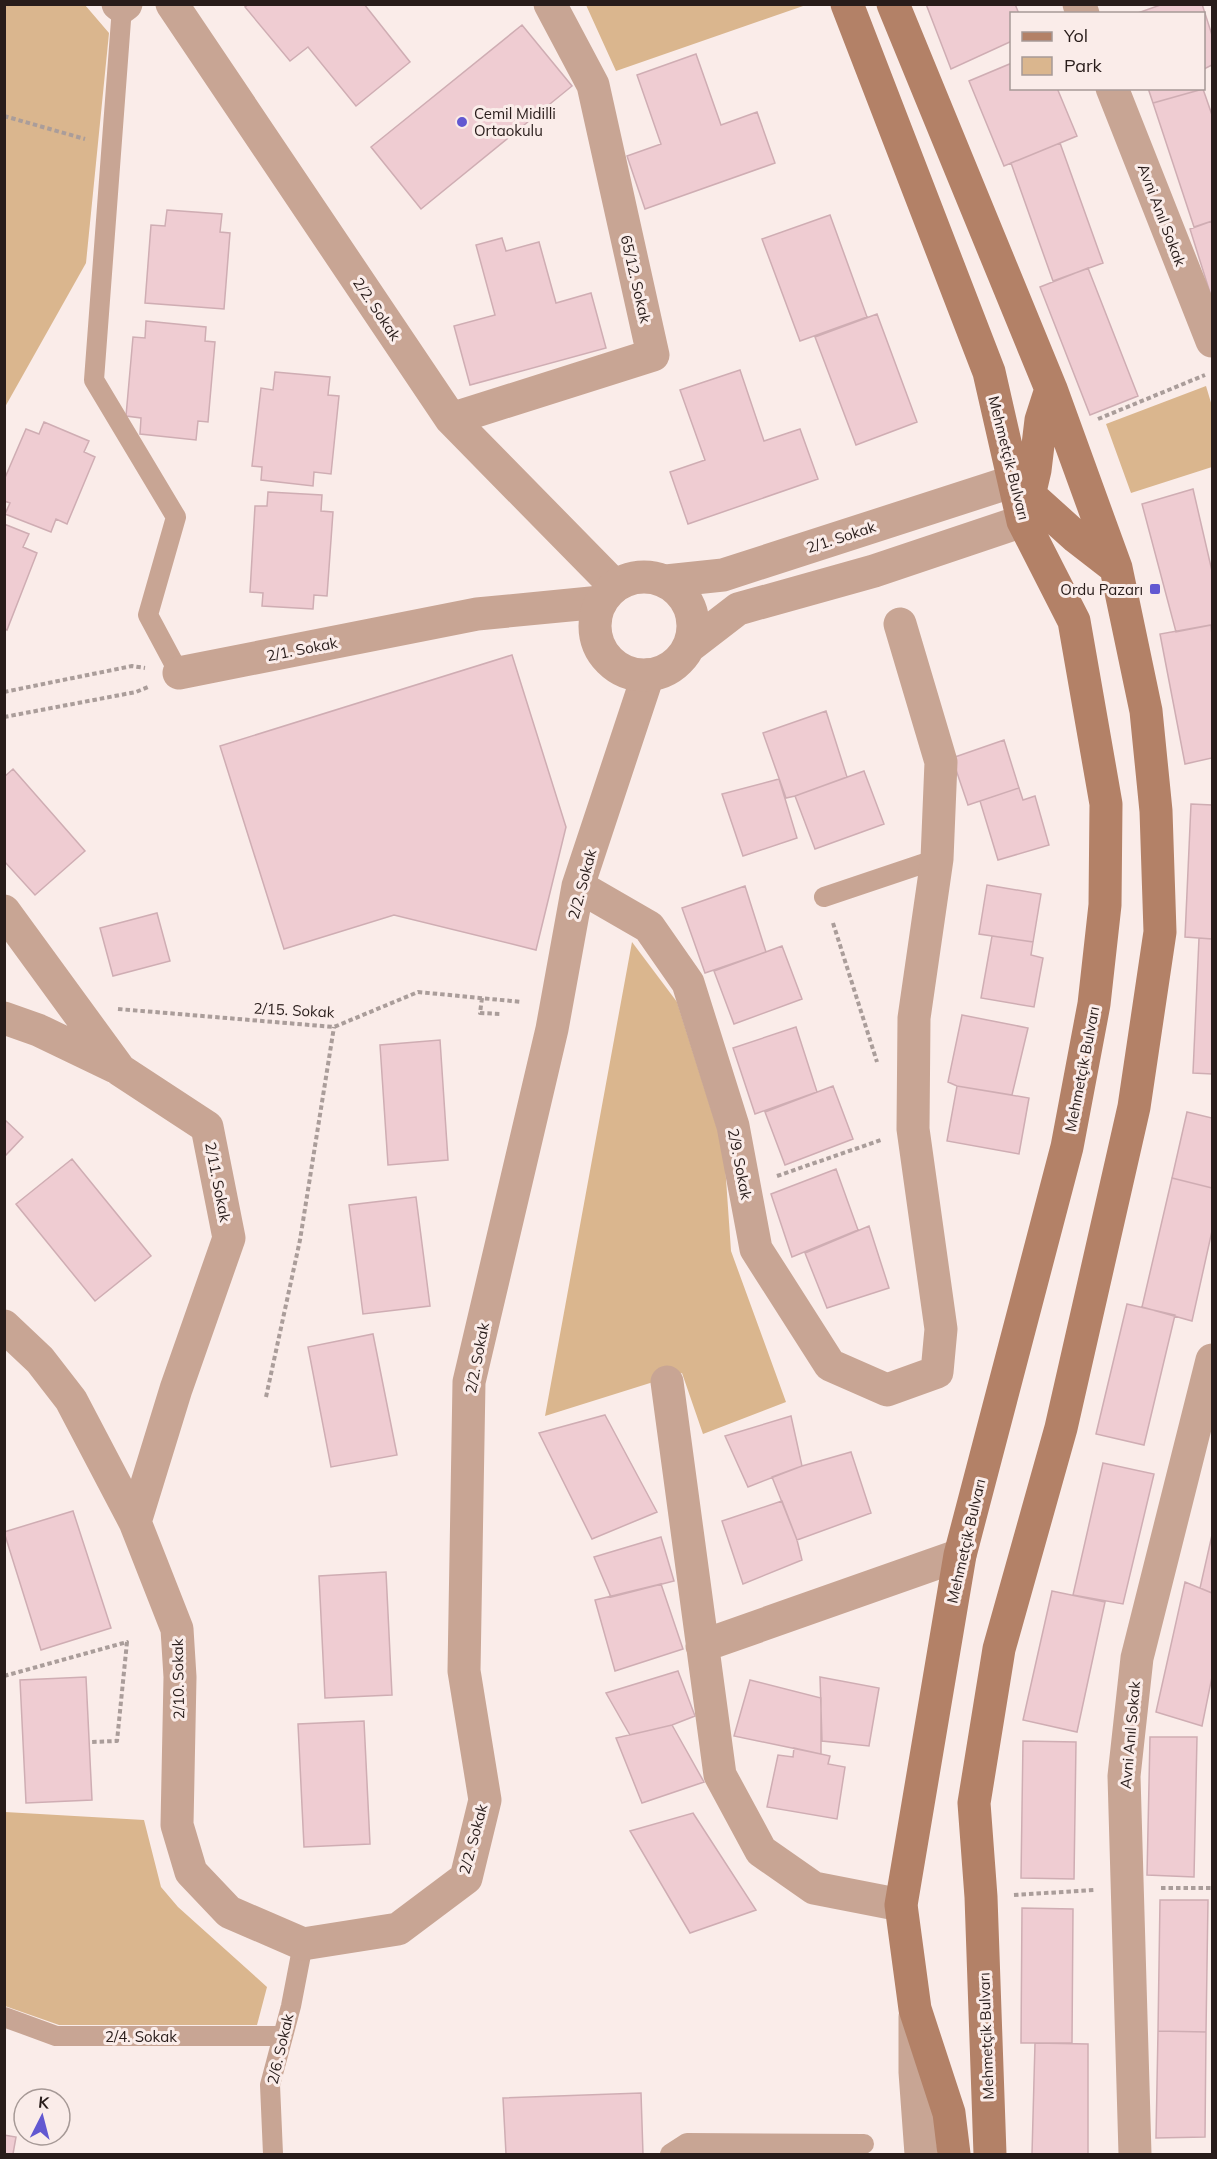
<svg xmlns="http://www.w3.org/2000/svg" width="1217" height="2159" viewBox="0 0 1217 2159" font-family="Mulish,sans-serif">
	<style>
		.green { fill: #dab68e }
		.building { fill: #efccd2; stroke: #cfadb3; stroke-width: 1.5 }
		.lines { fill: none; stroke-linecap: round; stroke-linejoin: round }
		.path { stroke: #aa9d9a; stroke-width: 4; stroke-dasharray: 4.5 3; stroke-linecap: butt }
		.service { stroke: #c8a594; stroke-width: 20 }
		.minor { stroke: #c8a594; stroke-width: 33 }
		.tertiary { stroke: #c8a594; stroke-width: 33 }
		.secondary { stroke: #b38167; stroke-width: 33 }
		.poi-dot { fill: #6258d1; stroke: #faece9; stroke-width: 2 }
		.labels { text-anchor: middle; dominant-baseline: central; stroke-width: 6; stroke-linejoin: round; paint-order: stroke }
		.poi-label { font-size: 15px; fill: #281c1a; stroke: #faece9; text-anchor: start }
		.street-label { font-size: 15px; fill: #281c1a; stroke: #faece9 }
	</style>
	<rect width="100%" height="100%" fill="#faece9"/>
	<!-- green -->
	<path class="green" d="M5 4 85 5 109 33 86 263 5 407Z
		M586 5H806L616 71Z
		M1206 386 1212 406V467L1131 493 1106 424Z
		M632 942 677 1002 724 1150 731 1251 786 1402 703 1434 682 1373 545 1416Z
		M5 1812 144 1820 161 1887 178 1907 267 1987 257 2025H59L5 2006Z"/>
	<!-- building -->
	<path class="building" d="M249 4H364L410 62 356 106 308 47 290 61 245 7Z
		M926 4H1015L1019 14H1012V41L951 69Z
		M1163 4H1202L1212 35V65L1204 69V14H1135Z
		M522 25 572 86 421 209 371 147Z
		M696 54 721 125 757 112 775 163 645 209 627 156 661 144 637 75Z
		M1012 63V88H1057L1077 136 1004 166 969 81Z
		M1148 88H1203V89L1153 103Z
		M1203 89 1212 115V221L1194 227 1153 103Z
		M1060 143 1103 263 1053 281 1011 163Z
		M167 210 222 214 220 232 230 233 224 309 145 303 151 225 165 226Z
		M830 215 867 317 800 341 762 239Z
		M1212 221V299L1190 229Z
		M502 238 506 251 539 242 556 303 591 293 606 348 470 385 454 326 495 315 476 245Z
		M1088 268 1138 396 1090 415 1040 287Z
		M877 314 917 422 856 445 815 337Z
		M146 321 206 327 205 341 215 342 208 422 198 421 196 440 140 434 141 418 126 416 133 337 145 338Z
		M740 370 764 441 800 429 818 479 688 524 670 472 705 460 680 390Z
		M275 372 330 377 328 395 339 396 331 474 314 472 313 486 261 480 262 467 252 466 261 388 273 390Z
		M44 422 89 441 84 452 95 457 67 524 56 519 51 532 5 514 10 503 4 501V480L26 429 39 434Z
		M1193 489 1212 571V625L1176 632 1142 504Z
		M268 492 322 495 321 511 333 512 327 596 314 595 313 609 262 606 263 593 250 592 255 506H267Z
		M4 524 29 534 23 547 37 553 7 630 4 628Z
		M1211 625 1212 635V758L1185 764 1160 634Z
		M512 655 566 827 536 950 394 915 284 949 220 746Z
		M826 711 847 777 795 796 786 798 763 733Z
		M1004 740 1019 788 968 805 952 758Z
		M13 769 85 851 35 895 4 861V777Z
		M864 771 884 824 815 849 795 796Z
		M779 779 797 838 743 856 722 794Z
		M1019 788 1023 800 1035 796 1049 845 998 860 980 801Z
		M1191 804 1212 805V939L1185 937Z
		M987 885 1041 894 1033 942 979 934Z
		M745 886 766 952 705 973 682 908Z
		M157 913 170 961 113 976 100 928Z
		M992 936 1033 942 1031 955 1043 958 1034 1007 981 998Z
		M1199 938 1212 939V1074L1193 1073Z
		M782 946 802 999 734 1024 714 971Z
		M962 1015 1028 1028 1012 1095 957 1086 948 1082Z
		M796 1027 817 1092 755 1114 733 1048Z
		M440 1040 448 1160 388 1165 380 1045Z
		M833 1086 853 1139 785 1165 765 1112Z
		M957 1086 1029 1098 1019 1154 947 1141Z
		M1187 1112 1212 1118V1188L1172 1178Z
		M4 1119 23 1137 4 1157Z
		M72 1159 151 1256 95 1301 16 1204Z
		M836 1169 858 1230 792 1257 771 1194Z
		M1172 1178 1212 1188V1231L1192 1321 1142 1307Z
		M416 1197 430 1306 363 1314 349 1205Z
		M869 1226 889 1288 827 1308 805 1253Z
		M1127 1304 1175 1315 1144 1445 1096 1434Z
		M373 1334 397 1455 331 1467 308 1347Z
		M605 1415 657 1512 592 1539 539 1433Z
		M791 1416 802 1466 748 1487 725 1436Z
		M851 1452 871 1513 797 1540 772 1477 802 1466Z
		M1103 1463 1154 1474 1123 1604 1073 1595Z
		M782 1501 797 1540 802 1560 743 1584 722 1521Z
		M73 1511 111 1628 41 1650 4 1532Z
		M1212 1535V1593L1200 1588Z
		M661 1537 674 1581 611 1597 594 1557Z
		M386 1572 392 1695 325 1698 319 1576Z
		M1185 1582 1212 1593V1677L1202 1726 1156 1712Z
		M661 1584 683 1649 615 1671 595 1600Z
		M1052 1591 1105 1602 1077 1732 1023 1720Z
		M678 1671 695 1716 672 1725 630 1735 606 1693Z
		M86 1677 92 1800 26 1803 20 1680Z
		M820 1677 879 1688 869 1746 822 1741Z
		M750 1680 821 1698V1754L734 1736Z
		M364 1721 370 1844 304 1847 298 1724Z
		M672 1725 704 1782 642 1803 616 1738Z
		M1150 1737H1197L1194 1877 1147 1875Z
		M1023 1741 1076 1742 1074 1879 1021 1878Z
		M794 1748 830 1756 828 1764 845 1767 837 1819 767 1807 778 1755 793 1757Z
		M693 1813 756 1910 690 1933 630 1831Z
		M1160 1900H1208L1206 2032 1158 2031Z
		M1022 1908 1073 1909 1072 2043H1021Z
		M1158 2031 1206 2032 1205 2137 1156 2138Z
		M1035 2043 1088 2044V2154H1032Z
		M641 2093 643 2154H506L503 2098Z
		M4 2135 16 2137 13 2154H4Z"/>
	<g class="lines">
		<!-- path -->
		<path class="path" d="M4 116 85 139
			M1098 419 1205 375
			M4 692 132 666 145 668
			M4 717 136 692 148 687
			M833 923 877 1062
			M482 998 480 1013 501 1014
			M118 1009 334 1027 418 992 522 1002
			M777 1176 881 1140
			M266 1397 300 1240 334 1027
			M4 1676 127 1642 117 1741 90 1742
			M1161 1888H1212
			M1014 1895 1094 1890"/>
		<!-- service -->
		<path class="service" d="M122 7 94 380 176 517 148 615 179 673
			M824 897 937 859
			M4 2017 56 2036H281
			M273 2154 270 2085 291 2006 303 1944
			M670 2154 687 2143 864 2144"/>
		<!-- minor -->
		<path class="minor" d="M118 4 122 7 126 4
			M172 4 451 419 615 586
			M1079 4 1083 14
			M1112 88 1212 341
			M451 419 653 355 593 85 550 4
			M179 673 477 614 601 602
			M578 886 649 927 688 983 733 1126 756 1249 830 1365 887 1390 937 1372 941 1329 913 1129 914 1018 937 859 941 762 900 624
			M4 911 120 1070 207 1127 229 1238 176 1389 135 1522
			M4 1018 38 1030 115 1067
			M4 1326 40 1360 71 1400 135 1522 177 1629 180 1677 177 1825 191 1872 229 1912 303 1944 398 1929 466 1878 485 1800 464 1671 469 1382 552 1029 578 886 648 675
			M667 1382 720 1775 761 1851 814 1888 901 1905
			M702 1646 960 1555
			M915 2017V2072L921 2154
			M1135 2154 1124 1776 1137 1658 1212 1360"/>
		<!-- tertiary -->
		<path class="tertiary" d="M595 626a49 49 0 1 1 98 0a49 49 0 1 1-98 0Z
			M666 581 723 575 1014 481
			M690 646 738 609 874 571 1023 521"/>
		<!-- secondary -->
		<path class="secondary" d="M847 4 989 372 1023 521 1074 621 1106 804 1105 905 1094 1004 1067 1147 960 1555 901 1905 915 2009 949 2113 954 2154
			M893 4 1051 389 1116 568 1146 711 1156 811 1160 932 1134 1107 1061 1428 999 1649 974 1803 981 1897 990 2154
			M1015 482 1076 537 1116 568
			M1025 513 1035 470 1041 420 1051 389"/>
	</g>
	<!-- markers -->
	<g class="poi-dot">
		<circle cx="462" cy="122" r="6"/>
		<rect x="1149" y="583" width="12" height="12" rx="3"/>
	</g>
	<g class="labels">
		<!-- poi labels -->
		<g class="poi-label">
			<text x="474" y="113">Cemil Midilli<tspan x="474" dy="17">Ortaokulu</tspan></text>
			<text x="1143" y="589" text-anchor="end">Ordu Pazarı</text>
		</g>
		<!-- street labels -->
		<g class="street-label">
			<text transform="translate(1162 215) rotate(69)">Avni Anıl Sokak</text>
			<text transform="translate(636 279) rotate(77)">65/12. Sokak</text>
			<text transform="translate(377 309) rotate(56)">2/2. Sokak</text>
			<text transform="translate(1009 458) rotate(76)">Mehmetçik Bulvarı</text>
			<text transform="translate(841 537) rotate(-18)">2/1. Sokak</text>
			<text transform="translate(302 649) rotate(-11)">2/1. Sokak</text>
			<text transform="translate(582 884) rotate(-75)">2/2. Sokak</text>
			<text transform="translate(294 1010) rotate(3)">2/15. Sokak</text>
			<text transform="translate(1082 1069) rotate(-79)">Mehmetçik Bulvarı</text>
			<text transform="translate(740 1164) rotate(79)">2/9. Sokak</text>
			<text transform="translate(218 1182) rotate(79)">2/11. Sokak</text>
			<text transform="translate(477 1358) rotate(-79)">2/2. Sokak</text>
			<text transform="translate(966 1541) rotate(-77)">Mehmetçik Bulvarı</text>
			<text transform="translate(178 1679) rotate(-91)">2/10. Sokak</text>
			<text transform="translate(1130 1735) rotate(-85)">Avni Anıl Sokak</text>
			<text transform="translate(473 1839) rotate(-75)">2/2. Sokak</text>
			<text x="141" y="2036">2/4. Sokak</text>
			<text transform="translate(986 2036) rotate(-92)">Mehmetçik Bulvarı</text>
			<text transform="translate(280 2049) rotate(-77)">2/6. Sokak</text>
		</g>
	</g>
	<!-- border -->
	<rect width="1217" height="2159" fill="none" stroke="#281c1a" stroke-width="12"/>
	<!-- legend -->
	<rect x="1010" y="12" width="195" height="78" fill="#faece9" stroke="#a69996" stroke-width="1.5"/>
	<rect x="1022" y="32" width="30" height="9" fill="#b38167" stroke="#a69996" stroke-width="1.5"/>
	<text x="1064" y="42" font-size="18" fill="#281c1a">Yol</text>
	<rect x="1022" y="57" width="30" height="18" fill="#dab68e" stroke="#a69996" stroke-width="1.5"/>
	<text x="1064" y="72" font-size="18" fill="#281c1a">Park</text>
	<!-- north arrow -->
	<g transform="translate(42 2117) rotate(6)"><circle r="28" fill="#faece9" stroke="#a69996" stroke-width="1.5"/>
	<path d="M0-4.5L10 22L0 15L-10 22Z" fill="#6258d1"/>
	<text y="-9" font-size="16" font-weight="bold" text-anchor="middle" fill="#281c1a">K</text>
	</g>
</svg>
